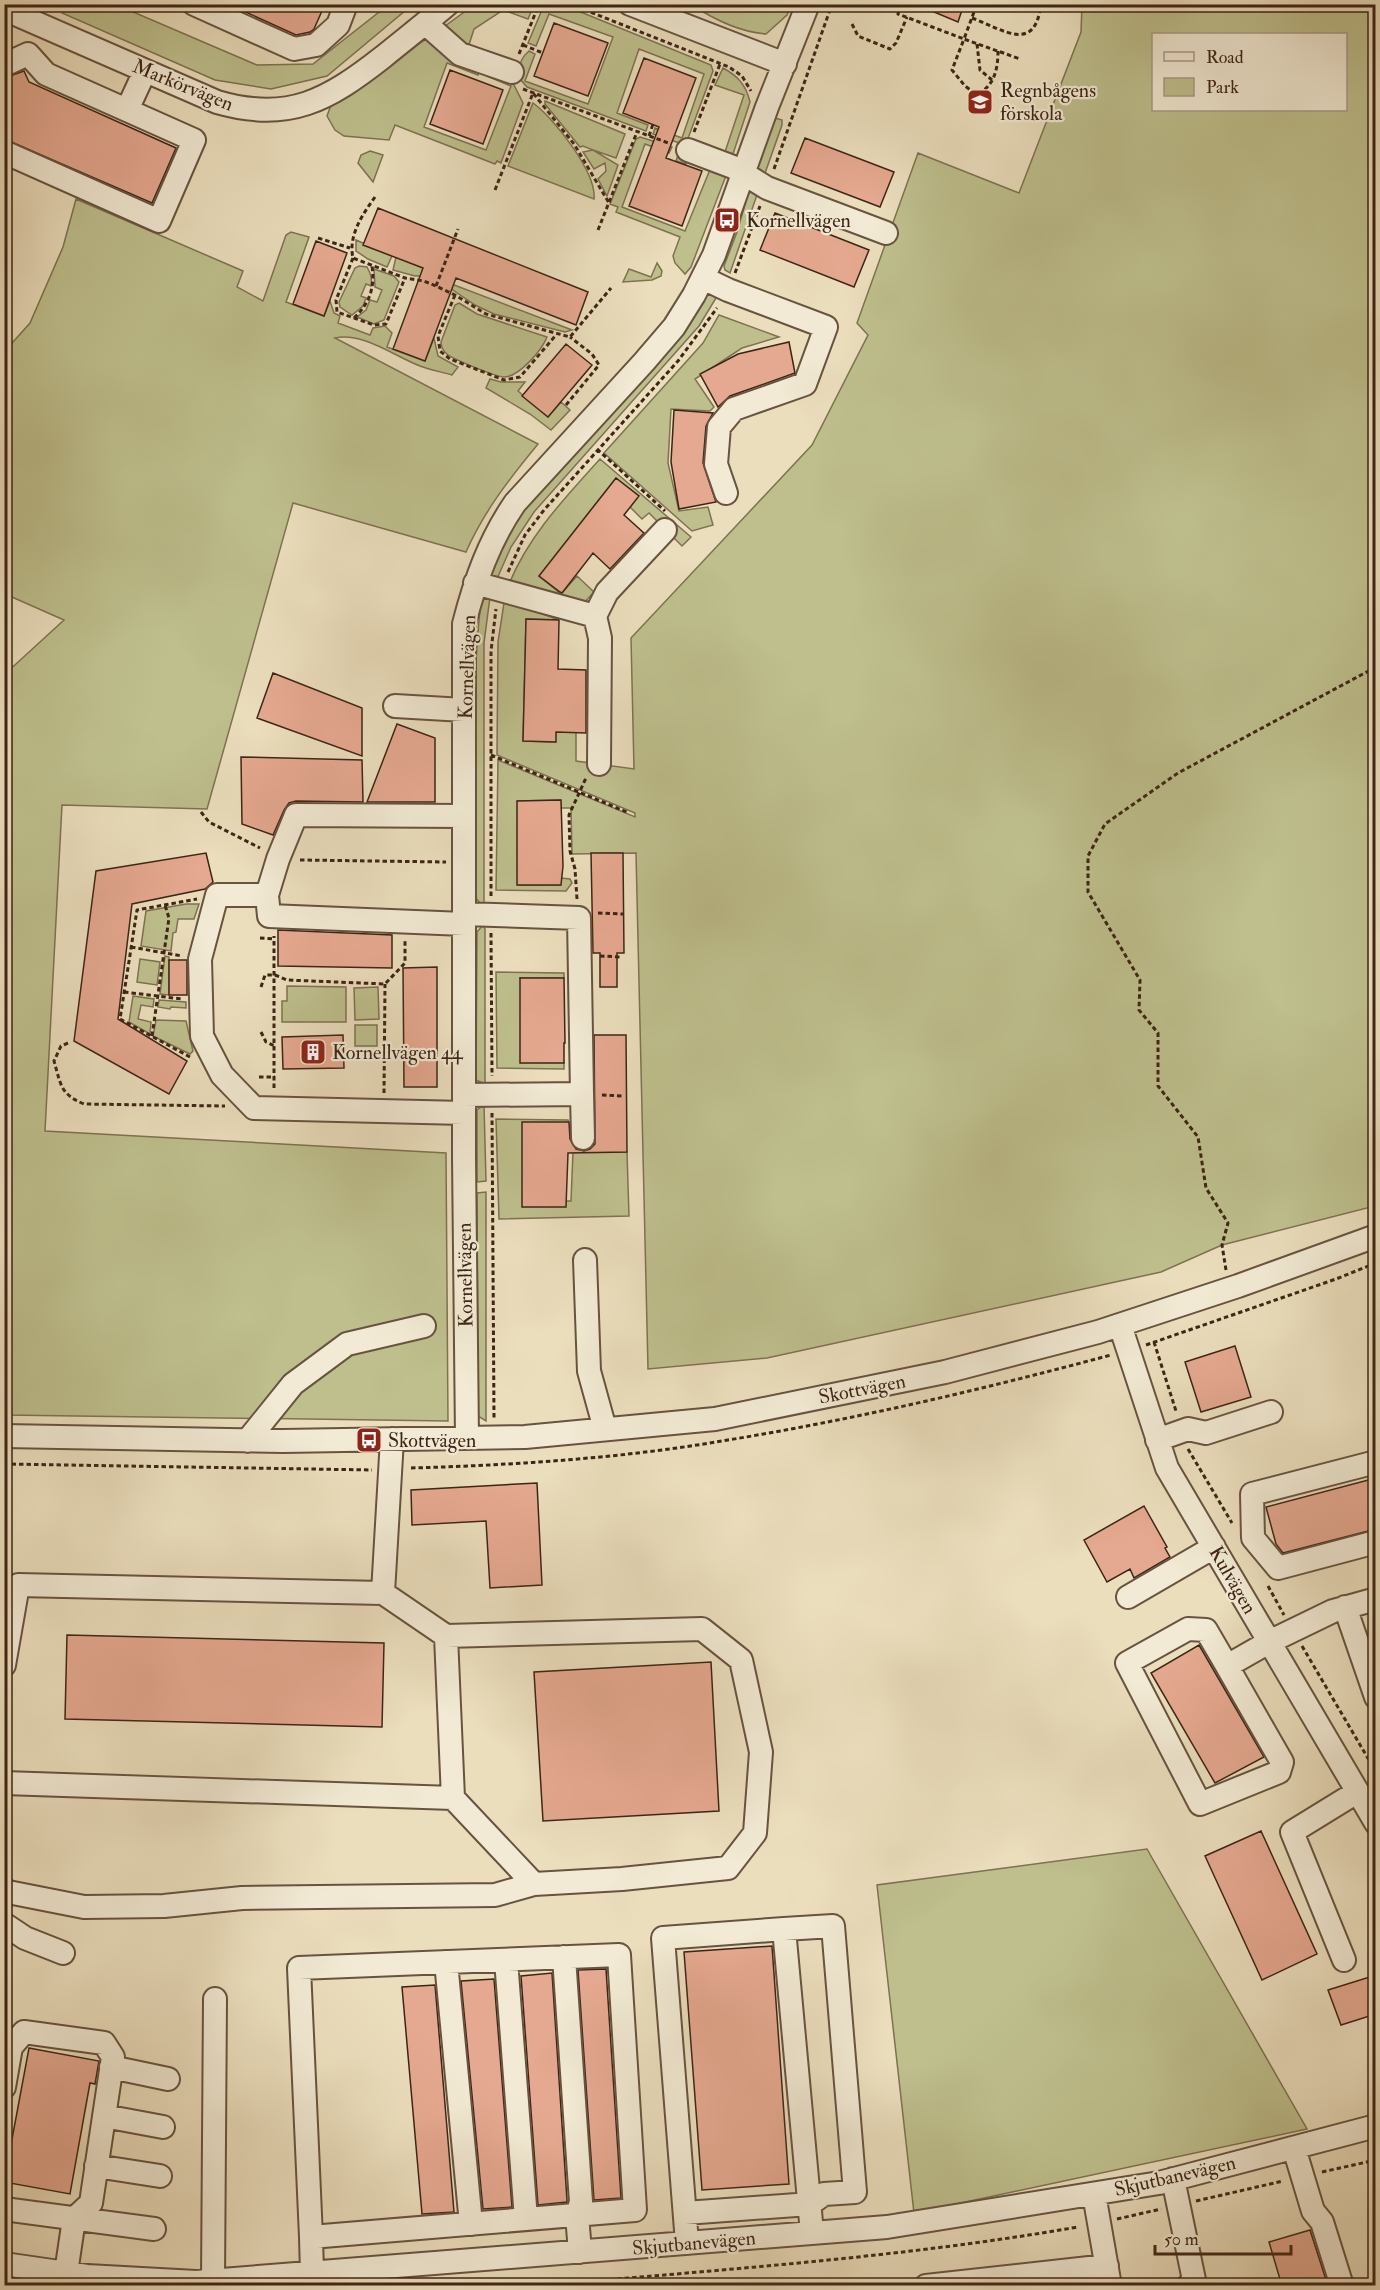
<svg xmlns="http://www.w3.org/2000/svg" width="1380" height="2290" viewBox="0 0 1380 2290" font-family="'IM FELL Double Pica',serif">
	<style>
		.green { fill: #bebf8d; stroke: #7e7251; stroke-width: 1.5; fill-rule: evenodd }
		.building { fill: #e5a890; stroke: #3d2515; stroke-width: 1.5 }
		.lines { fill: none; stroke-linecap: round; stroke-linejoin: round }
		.minor-casing { stroke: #68533f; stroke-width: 26 }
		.path { stroke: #3d2515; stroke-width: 3; stroke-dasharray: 4.5 3; stroke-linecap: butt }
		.minor { stroke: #f2ead4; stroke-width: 22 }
		.labels { text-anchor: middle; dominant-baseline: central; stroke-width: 4.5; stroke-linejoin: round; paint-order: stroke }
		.street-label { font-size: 20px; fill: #3d2515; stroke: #f2ead4 }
		.poi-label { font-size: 20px; fill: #3d2515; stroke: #f2ead4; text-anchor: start }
	</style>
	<rect width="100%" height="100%" fill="#ebdebd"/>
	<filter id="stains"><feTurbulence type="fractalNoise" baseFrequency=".00333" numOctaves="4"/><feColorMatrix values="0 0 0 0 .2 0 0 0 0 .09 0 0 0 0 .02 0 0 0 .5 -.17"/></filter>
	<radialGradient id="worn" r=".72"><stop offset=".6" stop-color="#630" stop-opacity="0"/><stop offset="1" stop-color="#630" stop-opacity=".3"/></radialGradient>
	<!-- green -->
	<path class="green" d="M561 4 711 65 713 71 687 141 682 144 653 134 655 128 682 138 704 74 639 49 617 113 648 125 646 131 527 87 519 78C518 67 520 58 529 51L535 54 525 81 588 104 613 37 549 14 536 46 528 43 544 5Z
		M68 5H117L257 65 313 64 388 5H412L327 76 271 89 215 80 62 13Z
		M474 5H534L528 19 503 10 474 29 468 48 441 29Z
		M692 5 791 4V5L787 15 766 34C739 32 715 20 692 5Z
		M1082 5H1375V1206L1222 1245 1161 1272 767 1358 648 1369 636 853 572 854 571 808H561L560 800 518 801V885H560L561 878 570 879 572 883 566 891 496 890 498 760 635 817V813L497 755 498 642 504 603 508 601 559 620 526 619 523 741 555 742 557 710 576 719V761L634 769 631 638 812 445 868 335 857 323 918 153 1019 193 1081 32ZM1154 34H1346V110H1154Z
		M426 39 482 65 478 75 447 63 424 127 486 150 511 86 487 76 489 71 513 83 523 103 501 163 497 161 495 164 395 125 389 140 344 136 335 130 327 116 331 105Z
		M723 68C738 76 746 85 750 102L731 160 723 158 744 95 715 85Z
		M545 101 625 134 616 158 593 150 618 165 607 196 598 179 606 171 605 163 594 169 583 152 593 150 583 146 580 147 545 104Z
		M533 103C554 118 597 173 594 199L508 166Z
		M775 118 782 120V125L764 176 755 174Z
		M640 137 672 147 669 153 645 144 622 207 685 231 711 167 687 160 686 164 676 161 679 152 727 173 691 267 685 274 675 263 673 256 680 237 616 212 618 207 610 204 636 139Z
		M370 151 383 155 373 182 358 163 361 155Z
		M749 189 758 192 730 273 725 270 724 266 737 232 746 201 744 198Z
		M76 199 243 271 237 287 263 301 286 235 291 232 309 237 286 302 324 316 330 301 334 313 340 316 338 323 370 335 373 328 385 326 392 333 387 347 425 361 434 338 438 356 458 367 452 375C442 372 430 370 420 366 394 356 363 332 335 338L538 444C510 478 484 511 466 552L293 503 207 809 62 805 45 1131 446 1153 448 1421 5 1415V674L64 620 5 594 4 352 30 323 63 247Z
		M356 240 392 256 387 267 368 259 356 251Z
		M396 257 428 270V276H415L393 270Z
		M657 263 662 271 661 276 652 280 623 282 629 269 651 277Z
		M359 266 367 267C371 274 372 278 371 286L366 284 361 296 366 298 363 306 352 315 340 307 339 302 355 268Z
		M374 269 394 276 399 282 384 320 374 324 357 317 366 310 370 300 377 302 382 290 375 287Z
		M441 282 449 283 572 330 565 332 494 314 475 305Z
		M710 289 716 292V298L699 326 534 512 511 547 496 581 489 577 498 551 528 504Z
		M459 303 477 314 547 337C542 350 519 377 504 377 497 377 452 359 447 354 443 351 441 347 441 342L455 305Z
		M719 315 779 337 742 348 695 379 714 407 710 411 671 409 668 463 679 511 708 507 713 525 692 531 604 453 703 343Z
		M490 379 501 382H525L518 391 548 417 561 402 570 410 551 430 530 414 486 388Z
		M600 459 691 537 682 546 649 513 642 519 630 507 638 496 616 478 539 576 561 594 577 576 594 592 581 606 509 584C529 535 565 498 600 459Z
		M490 597 484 643V904L480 903 475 897C475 798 470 698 481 600Z
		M186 904H199L194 919H178L176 932 173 933 171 951 141 946 146 911Z
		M483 925 485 929V1084L476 1080 477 932Z
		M165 956 169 957V995L160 994Z
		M140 959 160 962 157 985 137 982Z
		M496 972 564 973V978H520L564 1063V1069L497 1068Z
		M287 986 346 987V1022H282V1001H287Z
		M378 987 379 1019 355 1020 354 988Z
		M133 996 154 999 153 1007 141 1005 138 1019 151 1022 150 1034 129 1022Z
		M159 1000 186 1002V1008L171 1007 170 1009 158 1007Z
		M156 1020 186 1021 193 1051 190 1054 153 1036Z
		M355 1025H377V1046H355Z
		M484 1105 486 1181 477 1182V1110Z
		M496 1119 568 1120 571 1130 566 1129V1201H571L573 1152H627L629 1216 499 1219Z
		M486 1192V1421L478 1416 477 1193Z
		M1147 1849 1307 2129 914 2213 877 1885Z"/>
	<!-- building -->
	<path class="building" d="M228 4H325L314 29 310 32 296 35Z
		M915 4H964L958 22Z
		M554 23 608 43 588 96 534 76Z
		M644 58 696 78 666 158 702 171 682 226 629 206 659 127 623 113Z
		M450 70 503 90 483 144 430 124Z
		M24 71 29 82 176 148 152 203 4 139V78Z
		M805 138 894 172 880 207 791 173Z
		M378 208 588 292 576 325 456 278 425 361 393 349 423 268 363 245Z
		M775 213 869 250 854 287 760 250Z
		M316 241 347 253 324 316 293 304Z
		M789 342 795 373 730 396 718 407 700 374 738 354Z
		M566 344 592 365 548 417 522 396Z
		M674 410 713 413 706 426 703 463 716 502 679 509 671 462Z
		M616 478 639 496 624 515 644 533 610 569 593 553 562 593 560 592 539 576Z
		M526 619 559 620 558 669 586 670V733L556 732V742L523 741Z
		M273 673 362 708V756L257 718Z
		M397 724 435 738V802H367Z
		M241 757 362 760 363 802 296 801 289 803 284 810 273 835 242 824Z
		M561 800 563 866 561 885H517V801Z
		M206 853 213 882 205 889 132 904 118 1019 187 1061 169 1094 74 1041 96 871Z
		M591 853H623L624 953H617V987H600V953H593Z
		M278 930 392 935V968L278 966Z
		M169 960H187V995H169Z
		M437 967V1087H404L403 968Z
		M520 978H564L565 1043H564V1063H520Z
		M343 1035 344 1068 283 1069 282 1037Z
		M594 1035H626L627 1152 568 1153 566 1207H522V1122H569L570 1139 576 1149 584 1151 590 1149 595 1144Z
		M1235 1346 1251 1397 1201 1412 1185 1362Z
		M1376 1478V1529L1283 1553 1276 1544 1266 1507Z
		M537 1483 542 1585 490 1588 486 1521 412 1525 411 1490Z
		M1144 1506 1167 1547 1165 1548 1170 1557 1134 1578 1130 1569 1107 1582 1084 1540Z
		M67 1635 384 1643 382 1727 65 1719Z
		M1199 1645 1264 1757 1215 1783 1151 1673Z
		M711 1662 719 1811 543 1821 534 1672Z
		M1261 1831 1317 1954 1262 1980 1205 1856Z
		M772 1946 789 2184 702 2190 684 1952Z
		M606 1969 621 2198 594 2200 578 1970Z
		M552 1973 567 2200V2202L538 2205 521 1976Z
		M1376 1975V2014L1341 2025 1328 1990Z
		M494 1979 512 2207 483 2209 461 1981Z
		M435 1985 454 2212 422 2214 402 1987Z
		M29 2048 99 2061 95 2084 90 2083 70 2194 4 2182Z
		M1310 2230 1328 2286H1282L1269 2242Z"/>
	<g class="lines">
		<!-- minor casing -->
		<g class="minor-casing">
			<path id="minor" d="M194 4 294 49 316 45 338 25 346 4
				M630 4 785 64
				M4 9 217 102C289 123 328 100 383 57 405 39 427 22 448 4
				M425 23 460 54 512 72
				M4 65 28 54 46 74 194 140 159 221 4 152
				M127 110 145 71
				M688 150 733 167 767 188 886 233
				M703 278 728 290 826 327 805 384 734 409 719 427 716 464 726 493
				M475 583 595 616 607 592 665 530
				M595 616 600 638 599 764
				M395 706 464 710
				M267 895 269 916 464 924
				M582 1094 583 1138
				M464 1095 582 1094 579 918 464 914
				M464 1113 254 1108 222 1075 202 1036 200 959 217 895H267L278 859 296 815 464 816
				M585 1260 589 1371 605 1429
				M1120 1325 1167 1468 1376 1823
				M4 1436 283 1441 525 1437 715 1419 945 1372 1098 1332 1238 1286 1376 1236
				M467 1438 464 1157V624C475 581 489 541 515 503L644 362 674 327 694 295 714 255 767 107 808 4
				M1157 1440 1188 1429 1206 1433 1271 1412
				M247 1441 293 1384 347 1344 424 1326
				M1376 1462 1252 1494 1253 1538 1278 1568 1376 1542
				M383 1593 392 1439
				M1128 1597 1214 1547
				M1345 1607 1376 1697
				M446 1636 702 1629 741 1660 761 1752 755 1833 728 1868 622 1879 534 1884 453 1798
				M4 1665 18 1585 383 1593 446 1636 453 1798 4 1783
				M1227 1666 1282 1762 1279 1772 1200 1804 1127 1663 1188 1629 1206 1630 1227 1666 1269 1642 1333 1611 1376 1599
				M4 1889 8 1892 84 1907 164 1906 242 1898 495 1895 534 1884
				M4 1924 25 1938 63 1953
				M564 1957 581 2202 577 2215 580 2252
				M506 1960 526 2219
				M1344 1960 1292 1832 1357 1792
				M446 1962 471 2224
				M111 2067 168 2079
				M4 2087 11 2047 24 2032 104 2043 113 2057 91 2203 74 2219 66 2273
				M104 2116 163 2127
				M1294 2148 1313 2211 1322 2222 1342 2286
				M96 2166 160 2176
				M1173 2179 1194 2280 1188 2286
				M1094 2194 1110 2286
				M4 2209 154 2229
				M685 2213 810 2204 824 2194 855 2192 833 1926 784 1929
				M311 2237 635 2210 619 1955 299 1968 311 2237 312 2273
				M687 2243 663 1938 784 1929 812 2233
				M4 2264 87 2276 196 2282 887 2227 1159 2183 1376 2126
				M213 2280 215 1999
				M926 2286 1107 2266"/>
		</g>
		<!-- path -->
		<path class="path" d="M570 4 729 67 742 76 751 91
			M901 4 898 14 964 39 977 4
			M972 18C1004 30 1035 54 1041 4
			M852 24 858 36 890 49 896 43 907 17
			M977 44 980 70 992 80
			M523 45 543 53
			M998 51C998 69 994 88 976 94L965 86 952 70 964 39C983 46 1001 52 1020 59
			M519 54 539 4
			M523 89 671 144
			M694 132 720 64
			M649 136 653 124
			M774 169 832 4
			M495 190 533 93 574 144 609 203
			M375 197C362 215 348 236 353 258L405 278 424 281 436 286 455 295 486 314 570 337 611 288
			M598 230 637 132
			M318 238 350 248
			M353 258 336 300 337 312 374 325 386 324 405 278
			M735 273 760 206
			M436 286 458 229
			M455 295 438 336 440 351 450 359 504 380 520 377 556 335
			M354 318C370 303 375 287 372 266
			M566 405 599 365 592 354 570 337
			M597 449 665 511
			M508 572 525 535 544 510 678 361 717 308
			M491 755 629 813
			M201 812 209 822 260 848
			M300 860 446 862
			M491 896V651L496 609
			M577 899 575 869 570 851 569 815 586 778
			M598 913 623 914
			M491 933 492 1076
			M260 938 274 939
			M131 947 182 956
			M600 956 621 957
			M261 987 265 975H275L287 980 385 984 405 963V941
			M124 992 182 999
			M261 1032 266 1042 275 1046
			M152 1036 169 918 165 905
			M68 1043 61 1046 54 1061C61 1085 60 1094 84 1104L225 1106
			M190 1057 120 1019 137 910 197 899
			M259 1077H275
			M274 1088V936
			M384 1093 385 984
			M602 1095 622 1096
			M492 1113 494 1418
			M1226 1270 1222 1245 1228 1223 1206 1188 1198 1137 1158 1086V1033L1139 1010 1140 980 1088 892V856L1105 824 1178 773 1376 667
			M1154 1342 1176 1411
			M1146 1345 1336 1279 1376 1263
			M1188 1449 1232 1523
			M4 1464 372 1470
			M411 1468C517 1465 624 1458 728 1440 857 1419 984 1389 1111 1355
			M1268 1586 1284 1615
			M1302 1646 1376 1772
			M1322 2172 1376 2160
			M1196 2201 1283 2181
			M1117 2219 1161 2209
			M535 2286C716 2270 899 2258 1078 2227"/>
		<!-- minor -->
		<use href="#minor" class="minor"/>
	</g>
	<!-- icons -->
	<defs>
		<g id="school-square" transform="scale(1.35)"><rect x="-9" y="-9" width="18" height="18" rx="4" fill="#8f2418" stroke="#f2ead4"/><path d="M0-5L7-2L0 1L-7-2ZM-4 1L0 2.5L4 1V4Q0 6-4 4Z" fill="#fff"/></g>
		<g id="bus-square" transform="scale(1.35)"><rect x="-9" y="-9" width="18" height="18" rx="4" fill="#8f2418" stroke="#f2ead4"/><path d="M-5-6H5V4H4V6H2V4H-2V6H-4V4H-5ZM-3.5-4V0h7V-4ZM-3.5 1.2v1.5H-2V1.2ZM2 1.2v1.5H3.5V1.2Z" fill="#fff"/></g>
		<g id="building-square" transform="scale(1.35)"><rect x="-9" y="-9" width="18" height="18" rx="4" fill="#8f2418" stroke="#f2ead4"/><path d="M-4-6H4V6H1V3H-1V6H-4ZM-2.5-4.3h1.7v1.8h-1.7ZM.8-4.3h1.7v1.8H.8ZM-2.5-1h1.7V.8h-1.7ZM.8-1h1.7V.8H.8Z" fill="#fff"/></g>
	</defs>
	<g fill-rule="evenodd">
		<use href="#school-square" x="980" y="102"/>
		<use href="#bus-square" x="727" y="220"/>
		<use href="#building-square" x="313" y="1052"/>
		<use href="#bus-square" x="369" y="1440"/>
	</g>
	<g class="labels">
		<!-- street labels -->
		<g class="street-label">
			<text transform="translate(183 85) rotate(22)">Markörvägen</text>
			<text transform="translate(467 667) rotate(-88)">Kornellvägen</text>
			<text transform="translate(465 1275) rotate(-91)">Kornellvägen</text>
			<text transform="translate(862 1389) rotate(-11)">Skottvägen</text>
			<text transform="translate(1233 1580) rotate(60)">Kulvägen</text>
			<text transform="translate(1175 2176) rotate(-13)">Skjutbanevägen</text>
			<text transform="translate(694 2243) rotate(-5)">Skjutbanevägen</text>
		</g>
		<!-- poi labels -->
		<g class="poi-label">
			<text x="1000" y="90">Regnbågens<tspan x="1000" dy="23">förskola</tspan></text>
			<text x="746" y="220">Kornellvägen</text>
			<text x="332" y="1052">Kornellvägen 44</text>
			<text x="388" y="1440">Skottvägen</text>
		</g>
	</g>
	<!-- margin -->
	<rect width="1380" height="2290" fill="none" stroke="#ebdebd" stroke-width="24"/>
	<rect x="6" y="6" width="1368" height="2278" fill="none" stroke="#3d2515" stroke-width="3"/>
	<rect x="12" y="12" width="1356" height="2266" fill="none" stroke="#3d2515" stroke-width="1.5"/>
	<!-- legend -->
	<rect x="1152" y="33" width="195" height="78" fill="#f2ead4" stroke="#aa9b88" stroke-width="1.5"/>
	<rect x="1164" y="52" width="30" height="9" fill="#f2ead4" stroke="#aa9b88" stroke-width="1.5"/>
	<text x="1206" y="63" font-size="18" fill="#3d2515">Road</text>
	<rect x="1164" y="78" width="30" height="18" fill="#bebf8d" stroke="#aa9b88" stroke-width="1.5"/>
	<text x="1206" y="93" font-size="18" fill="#3d2515">Park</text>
	<!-- scale -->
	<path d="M1155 2245v9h136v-9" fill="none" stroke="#3d2515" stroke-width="3"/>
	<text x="1164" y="2245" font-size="18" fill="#3d2515" stroke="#f2ead4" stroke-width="4.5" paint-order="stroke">50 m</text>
	<rect width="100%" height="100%" filter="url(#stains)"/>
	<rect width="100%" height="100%" fill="url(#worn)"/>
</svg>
